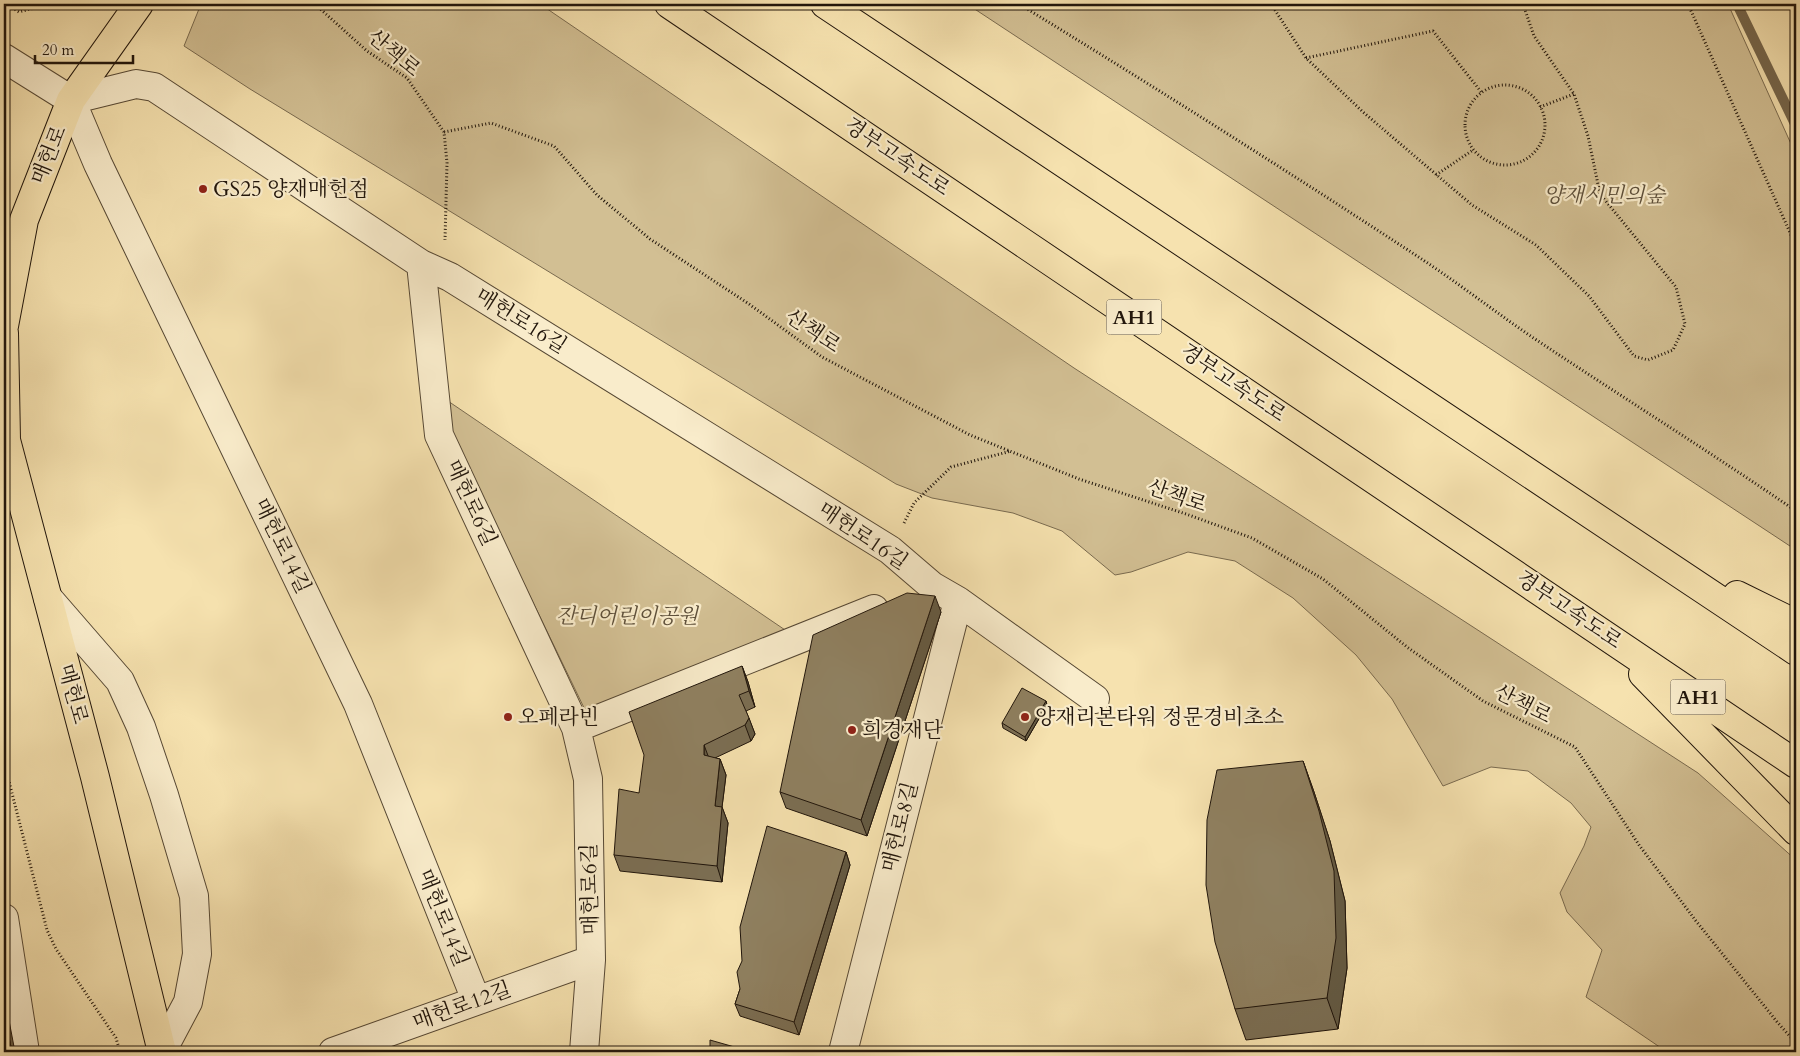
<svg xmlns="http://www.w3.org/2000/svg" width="1800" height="1056" viewBox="0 0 1800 1056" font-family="Cardo,'Noto Serif KR',serif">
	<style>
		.green { fill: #d2bf93; stroke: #796a4f }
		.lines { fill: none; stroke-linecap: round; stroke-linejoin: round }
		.stream { stroke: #75664c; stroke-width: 10 }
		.minor-casing { stroke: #564834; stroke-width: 30 }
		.major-casing { stroke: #20150b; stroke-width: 30 }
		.highway-casing { stroke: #20150b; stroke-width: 30 }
		.path { stroke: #20150b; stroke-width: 3; stroke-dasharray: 1 2.5; stroke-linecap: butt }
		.minor { stroke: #f9eccb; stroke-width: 28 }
		.major { stroke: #f6e2af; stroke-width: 28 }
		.highway { stroke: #f6e2af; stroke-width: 28 }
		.wall { fill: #7b6e53; stroke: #20150b }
		.shaded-wall { fill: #645a43; stroke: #20150b }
		.building { fill: #8f8060; stroke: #20150b }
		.poi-dot { fill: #8f2418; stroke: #f9eccb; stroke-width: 2 }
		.labels { text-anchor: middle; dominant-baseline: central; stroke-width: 4.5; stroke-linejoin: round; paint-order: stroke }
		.shield { fill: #f9eccb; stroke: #615645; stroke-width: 1 }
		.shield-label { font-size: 20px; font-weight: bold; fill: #20150b }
		.street-label { font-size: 21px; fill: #20150b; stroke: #f9eccb }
		.poi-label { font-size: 21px; fill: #20150b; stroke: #f9eccb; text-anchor: start }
		.park-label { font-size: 21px; font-style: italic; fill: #5e503b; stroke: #f9eccb }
	</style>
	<rect width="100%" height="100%" fill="#f6e2af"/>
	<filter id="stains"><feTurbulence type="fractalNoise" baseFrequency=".004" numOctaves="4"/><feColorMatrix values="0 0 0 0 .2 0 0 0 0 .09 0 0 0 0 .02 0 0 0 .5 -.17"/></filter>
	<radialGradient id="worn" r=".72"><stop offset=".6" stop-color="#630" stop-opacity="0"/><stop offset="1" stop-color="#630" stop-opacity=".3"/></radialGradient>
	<!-- green -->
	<path class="green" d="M201 4H540L1074 368 1698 773 1796 860V1052H1667L1586 997 1602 950 1567 912 1560 893 1584 846 1591 827 1571 803 1528 771 1491 767 1443 786 1392 699 1356 655 1293 598 1235 561 1188 552 1131 572 1115 575 1062 531 1013 513 932 498 896 484 250 89 184 46Z
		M967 4H1728L1796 155V550Z
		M445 399 791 634 588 716 452 435Z"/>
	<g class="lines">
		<!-- stream -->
		<path class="stream" d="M1737 4 1796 126"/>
		<!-- minor casing -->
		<g class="minor-casing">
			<path id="minor" d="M4 58 71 100
				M71 100 136 84 154 87 421 264 450 277 890 550 932 586 958 601 1095 699
				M71 100 98 164 358 704 476 1000
				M421 264 439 435 576 728 588 779 591 960 584 1052
				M48 598 120 681 141 727 164 795 194 896 197 954 188 1002 162 1051
				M576 728 874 609
				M4 918 25 1052
				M333 1052 591 960
				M843 1052 958 601"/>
		</g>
		<!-- major casing -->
		<g class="major-casing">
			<path id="major" d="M4 326 24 220 71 100 139 4
				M4 333 6 440 95 777 162 1052"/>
		</g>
		<!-- highway casing -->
		<g class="highway-casing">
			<path id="highway" d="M669 4 1796 764
				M825 4 1796 651
				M1737 595 1796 624
				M1643 674 1796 831"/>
		</g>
		<!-- path -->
		<path class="path" d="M6 4 19 12 49 4
			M317 4V6L367 51 407 78 444 132 447 163 445 240
			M1019 4C1153 86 1286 170 1417 256 1457 282 1495 312 1535 339 1622 397 1710 452 1796 511
			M1271 4 1306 58 1363 112 1472 205 1536 245 1589 296 1634 356 1648 360 1673 350 1685 324 1676 287 1600 194 1588 136 1574 94 1534 36 1523 4
			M1688 4 1796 246
			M1794 4 1796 8
			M1306 58 1433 31 1482 93
			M1465 125a40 40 0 1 1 80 0a40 40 0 1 1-80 0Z
			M1540 107 1574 94
			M444 132 491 123 554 146 597 195 650 239 749 304 822 357 970 435 1079 479 1186 514 1252 538 1323 579 1407 647 1483 701 1575 747 1639 845 1696 921 1778 1023 1796 1043
			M1436 175 1473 150
			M904 523 914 503 951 467 1011 451
			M4 762 47 930 56 949 116 1038 120 1052"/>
		<!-- minor -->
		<use href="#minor" class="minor"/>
		<!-- major -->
		<use href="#major" class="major"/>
		<!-- highway -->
		<use href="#highway" class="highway"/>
	</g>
	<!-- wall -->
	<path class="wall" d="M941 612 867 836 786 808 780 792Z
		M742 666 748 682 755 707 746 711 755 734 751 741 715 758 720 759 726 775 722 807 728 823 722 882 620 871 614 855 639 793Z
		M1046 701 1047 705 1026 741 1003 728 1002 723Z
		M1303 761 1314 792 1330 841 1345 901 1347 968 1338 1029 1246 1040 1235 1009Z
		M846 852 850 865 799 1035 740 1016 735 1004 740 989Z"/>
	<!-- shaded-wall -->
	<path class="shaded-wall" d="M935 596 941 612 867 836 861 820Z
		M742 666 748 682 755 707 749 691Z
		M1046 701 1047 705 1026 741 1025 737Z
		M749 718 755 734 751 741 745 725Z
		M704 745 710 761 704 755Z
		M720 759 726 775 722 807 728 823 722 882 717 866 715 806Z
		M1303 761 1314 792 1330 841 1345 901 1347 968 1338 1029 1327 998Z
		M846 852 850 865 799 1035 794 1022Z
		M4 994 15 1052H12L4 1012Z"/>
	<!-- building -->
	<path class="building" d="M907 593 935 596 861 820 780 792 813 635Z
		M742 666 749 691 739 695 749 718 745 725 704 745V755L720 759 715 806 722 807 717 866 614 855 619 789 639 793 644 755 629 712Z
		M1022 688 1046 701 1025 737 1002 723Z
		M1303 761 1319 811 1334 871 1336 938 1327 998 1235 1009 1215 942 1206 885 1207 820 1217 770Z
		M767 826 846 852 794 1022 735 1004 740 989 737 972 742 961 740 927Z
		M4 1012 12 1052H4Z
		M710 1040 752 1052H710Z"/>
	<!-- markers -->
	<g class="poi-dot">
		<circle cx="203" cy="189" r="5"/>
		<circle cx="508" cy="717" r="5"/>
		<circle cx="1025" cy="717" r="5"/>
		<circle cx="852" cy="730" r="5"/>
	</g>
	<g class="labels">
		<!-- shield labels -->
		<g class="shield">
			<rect x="1106.5" y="299.5" width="55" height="35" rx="4"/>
			<rect x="1670.5" y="679.5" width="55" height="35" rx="4"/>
		</g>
		<g class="shield-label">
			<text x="1134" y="317">AH1</text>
			<text x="1698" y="697">AH1</text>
		</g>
		<!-- street labels -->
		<g class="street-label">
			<text transform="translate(394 53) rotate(40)">산책로</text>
			<text transform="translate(49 155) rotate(-68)">매헌로</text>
			<text transform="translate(897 157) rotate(34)">경부고속도로</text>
			<text transform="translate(521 321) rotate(32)">매헌로16길</text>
			<text transform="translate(813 331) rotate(34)">산책로</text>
			<text transform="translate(1233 383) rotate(34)">경부고속도로</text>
			<text transform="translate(1177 496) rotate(19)">산책로</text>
			<text transform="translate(471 503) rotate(65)">매헌로6길</text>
			<text transform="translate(863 536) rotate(34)">매헌로16길</text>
			<text transform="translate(282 546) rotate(64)">매헌로14길</text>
			<text transform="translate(1569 610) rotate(34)">경부고속도로</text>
			<text transform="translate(73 694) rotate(75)">매헌로</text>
			<text transform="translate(1523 704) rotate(27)">산책로</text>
			<text transform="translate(900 827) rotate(-76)">매헌로8길</text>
			<text transform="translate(590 889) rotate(-91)">매헌로6길</text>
			<text transform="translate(443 918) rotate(68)">매헌로14길</text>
			<text transform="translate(462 1006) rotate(-20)">매헌로12길</text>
		</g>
		<!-- poi labels -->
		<g class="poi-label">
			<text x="213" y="189">GS25 양재매헌점</text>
			<text x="518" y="717">오페라빈</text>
			<text x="1035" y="717">양재리본타워 정문경비초소</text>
			<text x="862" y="730">희경재단</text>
		</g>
		<!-- park labels -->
		<g class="park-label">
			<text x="1604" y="195">양재시민의숲</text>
			<text x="627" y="616">잔디어린이공원</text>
		</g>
	</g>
	<!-- margin -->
	<rect width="1800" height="1056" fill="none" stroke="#f6e2af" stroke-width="20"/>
	<rect x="5" y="5" width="1790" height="1046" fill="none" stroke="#20150b" stroke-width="2.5"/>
	<rect x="10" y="10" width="1780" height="1036" fill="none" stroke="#20150b"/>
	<!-- scale -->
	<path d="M35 55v8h98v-8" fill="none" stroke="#20150b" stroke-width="2.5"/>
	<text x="42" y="55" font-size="15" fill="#20150b" stroke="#f9eccb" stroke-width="4" paint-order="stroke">20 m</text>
	<rect width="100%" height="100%" filter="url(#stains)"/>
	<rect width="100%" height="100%" fill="url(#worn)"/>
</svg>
